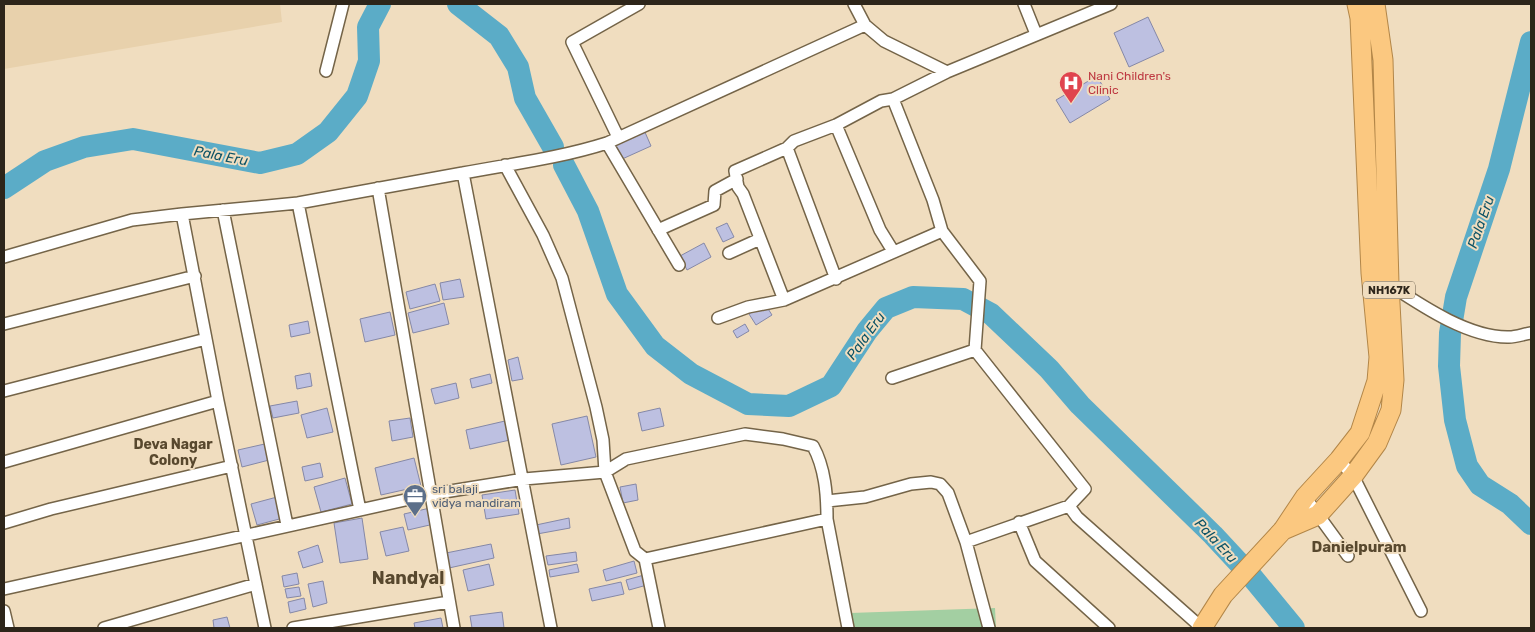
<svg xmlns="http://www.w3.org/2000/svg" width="1535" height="632" viewBox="0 0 1535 632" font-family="Rubik,sans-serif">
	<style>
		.built { fill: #e8d1ac }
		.green { fill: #a3cfa2 }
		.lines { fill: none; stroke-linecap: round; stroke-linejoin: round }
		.river { stroke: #5bacc7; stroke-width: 22 }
		.building { fill: #bdc0e1; stroke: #8588a7 }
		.minor-casing { stroke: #746448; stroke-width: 14 }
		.trunk-casing { stroke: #b28648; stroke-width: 21 }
		.minor { stroke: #fff; stroke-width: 11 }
		.trunk { stroke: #fbc880; stroke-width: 19 }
		.labels { text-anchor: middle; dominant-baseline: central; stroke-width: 4; stroke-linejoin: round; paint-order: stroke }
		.shield { fill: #f0ddbf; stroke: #685c4c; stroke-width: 1 }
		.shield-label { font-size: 11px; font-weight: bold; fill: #2d251a }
		.health-label { font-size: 12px; fill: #be3a42; stroke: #f0ddbf; text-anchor: start }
		.service-label { font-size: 12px; fill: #4e5e75; stroke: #f0ddbf; text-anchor: start }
		.water-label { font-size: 14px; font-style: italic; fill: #0d5366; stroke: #f0ddbf }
		.neighbourhood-label { font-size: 14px; font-weight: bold; fill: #58482e; stroke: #f0ddbf }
		.quarter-label { font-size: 15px; font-weight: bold; fill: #58482e; stroke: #f0ddbf }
		.district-label { font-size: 18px; font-weight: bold; fill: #58482e; stroke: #f0ddbf }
	</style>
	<rect width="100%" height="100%" fill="#f0ddbf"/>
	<!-- built -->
	<path class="built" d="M4 4H280L282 22 4 69Z"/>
	<!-- green -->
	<path class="green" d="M995 608 996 628H853L850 613Z"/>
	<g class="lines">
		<!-- river -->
		<path class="river" d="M458 4 499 36 518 67 525 98 553 147
			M1531 42 1499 169 1456 297 1450 333 1449 366 1455 420 1467 466 1480 485 1510 504 1531 524
			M564 165 588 211 617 294 655 346 691 374 748 404 789 406 831 386 867 331 886 308 913 297 963 299 991 314 1049 369 1080 405 1213 535 1252 577 1294 628
			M4 188 45 161 84 147 133 139 260 163 297 154 328 132 357 96 369 61 368 27 380 4"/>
	</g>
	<!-- building -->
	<path class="building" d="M1148 17 1164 51 1129 67 1114 33Z
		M1097 76 1110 99 1070 123 1056 100Z
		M644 130 651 146 620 160 613 145Z
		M727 223 734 237 723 242 716 228Z
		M704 243 711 257 687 270 680 256Z
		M460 279 464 297 443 300 440 283Z
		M435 284 440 301 410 309 406 292Z
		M444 303 449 324 413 333 408 313Z
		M765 304 772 315 756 325 749 314Z
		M390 312 395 335 365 342 360 319Z
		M308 321 310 333 291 337 289 325Z
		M745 324 749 331 737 338 733 331Z
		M518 357 523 379 512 381 508 360Z
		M310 373 312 386 297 389 295 376Z
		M490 374 492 383 472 388 470 379Z
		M456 383 459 398 435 404 431 389Z
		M297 401 299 413 273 418 270 406Z
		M327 408 333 432 307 438 301 415Z
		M660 408 664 426 642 431 638 413Z
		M587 416 596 457 561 465 552 424Z
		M410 418 413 437 392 441 389 421Z
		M505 421 510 440 470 449 466 430Z
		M269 443 273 459 242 467 238 450Z
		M414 458 421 486 381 495 375 468Z
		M320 463 323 477 305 481 302 467Z
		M345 478 352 504 321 512 314 487Z
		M636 484 638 500 623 503 620 487Z
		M515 490 519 514 486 519 482 495Z
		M277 497 283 518 257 525 251 504Z
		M430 508 434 524 408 530 404 514Z
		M362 518 368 559 340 563 334 523Z
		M569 518 570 528 537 534 536 525Z
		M403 527 409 551 386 556 380 532Z
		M491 544 494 558 449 568 446 553Z
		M318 545 323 562 303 568 298 552Z
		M576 552 577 561 548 565 546 556Z
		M634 561 637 573 606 581 603 570Z
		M489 564 494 585 468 591 463 570Z
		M577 564 579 572 550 577 549 570Z
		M297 573 299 584 284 587 282 576Z
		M644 575 647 585 629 590 626 580Z
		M323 581 327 603 313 607 308 584Z
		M621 582 624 594 592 601 589 589Z
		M299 587 301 596 287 598 285 589Z
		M304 598 306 609 290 613 288 602Z
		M502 612 504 628H472L470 616Z
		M227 617 230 628H214L213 620Z
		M441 618 443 628H415L414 623Z"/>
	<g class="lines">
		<!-- minor casing -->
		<g class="minor-casing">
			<path id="minor" d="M854 4 865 25
				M1024 4 1036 34
				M326 71 343 4
				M836 125 880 230 893 251
				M618 137 572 42 639 4
				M607 143 679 265
				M787 148 836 279
				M505 165 543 235 562 278 596 407 603 440 605 472 635 551 645 559 659 628
				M378 188 454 628
				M298 203 360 510
				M223 210 287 525
				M182 214 298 203 463 173
				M658 230 714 205 715 191 737 179
				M729 253 760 239
				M4 257 132 220 182 214 218 401
				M1387 283C1419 304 1468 338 1509 337 1516 337 1524 334 1531 333
				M784 300 743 194 738 187 735 171 787 148 794 141 836 125 881 101 893 99 947 72
				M718 318 748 307 784 300 942 231
				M4 324 195 276
				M975 350 1085 489 1069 506
				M892 378 975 350 980 281 942 231 933 200 893 99
				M4 391 206 339
				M1339 460 1353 476 1421 611
				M4 462 218 401 265 628
				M1305 497 1348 556
				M827 501 865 497 911 484 931 482 940 484 948 493 966 542 989 628
				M1019 522 1035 561 1109 628
				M4 523 51 509 232 466
				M966 542 1069 506 1077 517 1202 628
				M645 559 827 519
				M4 589 432 494 524 479 605 472 626 459 745 434 783 439 813 446C825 468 827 494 827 519L848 628
				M4 611 8 628
				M104 628 256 584
				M293 628 449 602
				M551 628 463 173C511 164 560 158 607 143L865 25 884 41 947 72 1111 4"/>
		</g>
		<!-- trunk casing -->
		<g class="trunk-casing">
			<path id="trunk" d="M1283 530 1318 515 1353 476 1377 443 1391 410 1394 380 1389 284 1383 60 1375 4
				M1202 628 1223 595 1283 530 1305 497 1339 460 1360 433 1377 381 1379 357 1371 273 1360 18 1357 4"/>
		</g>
		<!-- minor -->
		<use href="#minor" class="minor"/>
		<!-- trunk -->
		<use href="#trunk" class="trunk"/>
	</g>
	<!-- icons -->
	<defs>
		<g id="hospital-pin" transform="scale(1.25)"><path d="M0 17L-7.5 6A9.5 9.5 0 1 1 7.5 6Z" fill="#e0444e" stroke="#f0ddbf"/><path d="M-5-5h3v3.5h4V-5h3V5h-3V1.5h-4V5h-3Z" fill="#fff"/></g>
		<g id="office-pin" transform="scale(1.25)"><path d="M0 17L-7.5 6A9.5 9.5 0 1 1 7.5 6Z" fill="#5c6f8a" stroke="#f0ddbf"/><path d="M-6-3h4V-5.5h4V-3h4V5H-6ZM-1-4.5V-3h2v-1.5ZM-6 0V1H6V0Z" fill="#fff"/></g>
	</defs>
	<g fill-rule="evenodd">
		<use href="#hospital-pin" x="1071" y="83"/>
		<use href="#office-pin" x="415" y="496"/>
	</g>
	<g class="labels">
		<!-- shield labels -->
		<rect class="shield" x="1363" y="281.5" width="52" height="17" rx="4"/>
		<g class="shield-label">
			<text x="1389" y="290">NH167K</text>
		</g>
		<!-- health labels -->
		<g class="health-label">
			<text x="1088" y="76">Nani Children's<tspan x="1088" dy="14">Clinic</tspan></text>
		</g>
		<!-- service labels -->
		<g class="service-label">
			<text x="432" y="489">sri balaji<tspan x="432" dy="14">vidya mandiram</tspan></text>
		</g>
		<!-- water labels -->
		<g class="water-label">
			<text transform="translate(221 156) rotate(11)">Pala Eru</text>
			<text transform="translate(1481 222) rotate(-71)">Pala Eru</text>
			<text transform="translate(866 336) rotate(-54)">Pala Eru</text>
			<text transform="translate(1216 541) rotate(47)">Pala Eru</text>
		</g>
		<!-- neighbourhood labels -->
		<g class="neighbourhood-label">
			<text x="173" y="444">Deva Nagar<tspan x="173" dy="16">Colony</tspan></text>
		</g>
		<!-- quarter labels -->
		<g class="quarter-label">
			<text x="1359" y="547">Danielpuram</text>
		</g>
		<!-- district labels -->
		<g class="district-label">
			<text x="408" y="578">Nandyal</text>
		</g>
	</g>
	<!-- border -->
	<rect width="1535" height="632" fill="none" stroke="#2d251a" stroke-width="10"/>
</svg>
